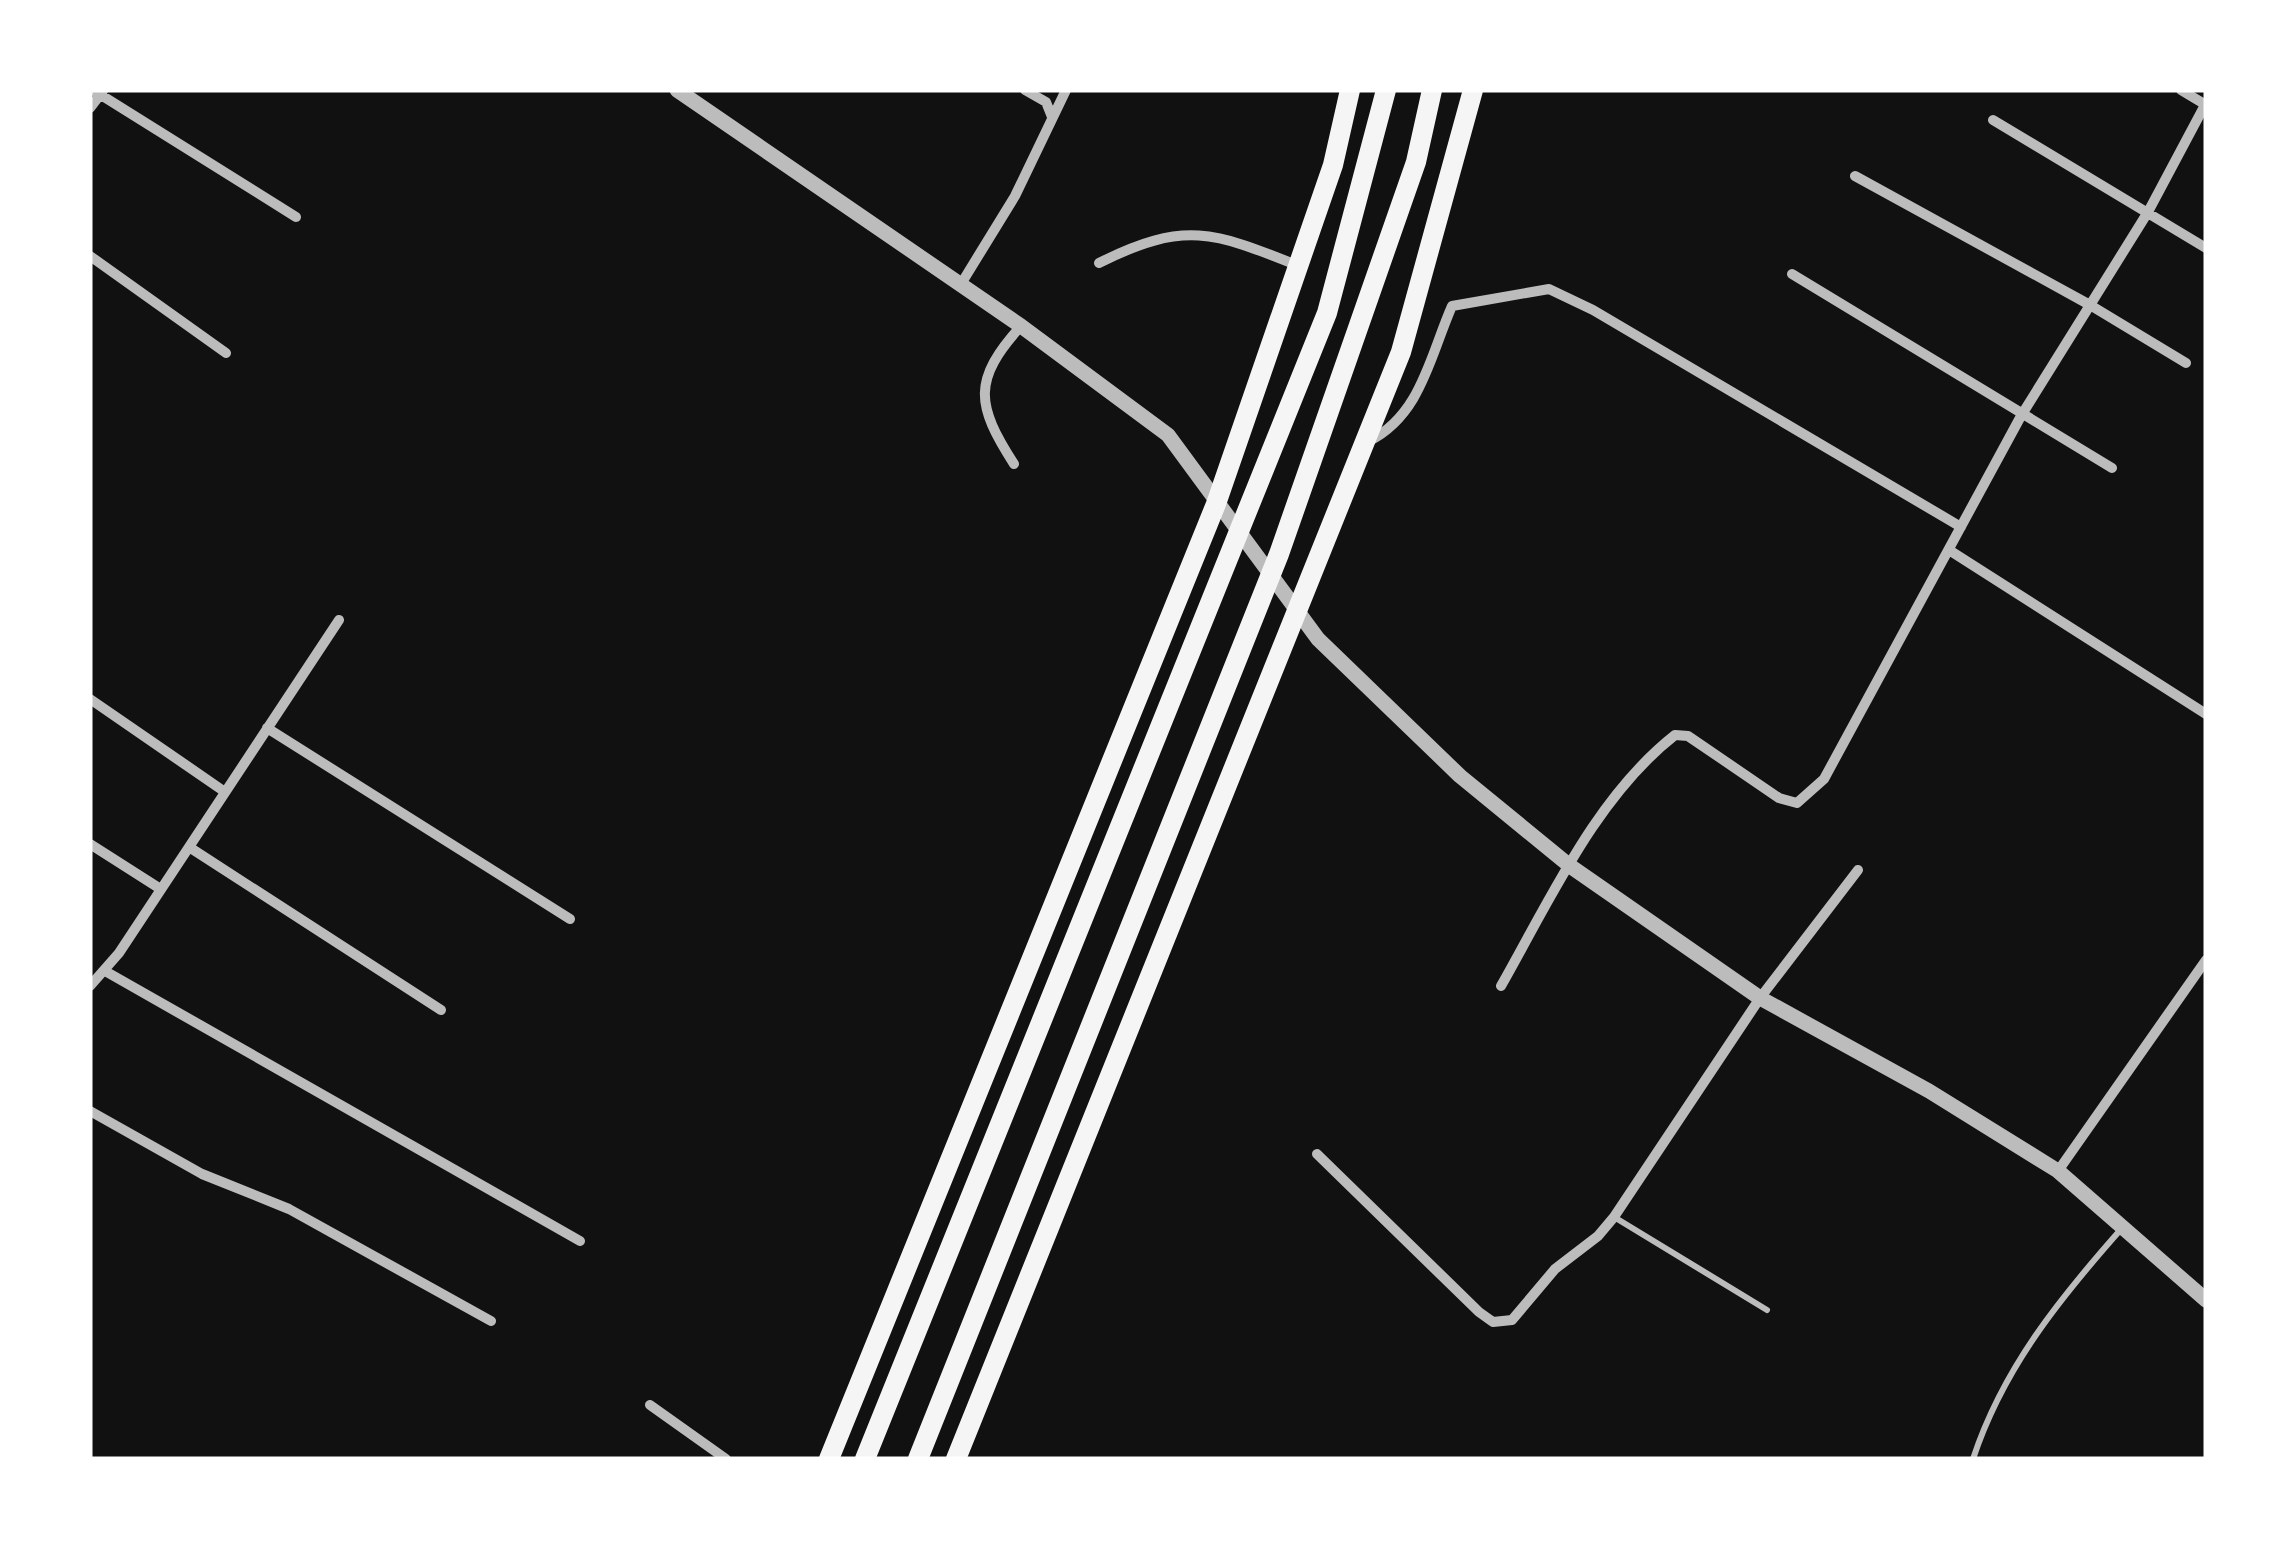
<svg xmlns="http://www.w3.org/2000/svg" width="2296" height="1549" viewBox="0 0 2296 1549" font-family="Karla,sans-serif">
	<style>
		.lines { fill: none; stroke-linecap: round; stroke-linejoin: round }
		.service { stroke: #bcbcbc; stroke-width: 6 }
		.minor { stroke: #bcbcbc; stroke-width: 10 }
		.tertiary { stroke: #bcbcbc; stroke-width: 15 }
		.trunk { stroke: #f5f5f5; stroke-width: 20 }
	</style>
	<rect width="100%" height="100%" fill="#111"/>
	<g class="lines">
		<!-- service -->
		<path class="service" d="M1614 1217 1767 1310
			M1973 1459C2003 1368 2060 1298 2123 1227"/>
		<!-- minor -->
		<path class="minor" d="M93 90 296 217
			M1025 90 1046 102 1052 117
			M2181 90 2206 105
			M90 108 103 91
			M1993 120 2206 248
			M1855 176 2090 305 2186 363
			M90 256 226 353
			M1099 263C1185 220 1214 232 1299 266
			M1792 274 2112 468
			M961 284 1015 196 1066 90
			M1369 441C1421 415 1430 356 1452 306L1549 289 1593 310 1961 527
			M1014 464C976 405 972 380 1021 326
			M1949 550 2206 714
			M90 699 225 792
			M267 728 570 919
			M90 844 159 888
			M189 847 441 1010
			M105 971 580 1241
			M90 986 119 953 339 620
			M1501 986C1550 900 1596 797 1675 735L1688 736 1779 798 1797 803 1824 779 2021 416 2148 212 2206 103
			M90 1111 202 1174 289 1209 491 1321
			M1317 1154 1479 1312 1493 1322 1512 1320 1555 1269 1598 1236 1614 1217 1760 998 1858 870
			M2058 1171 2206 960
			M650 1405 726 1459"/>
		<!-- tertiary -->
		<path class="tertiary" d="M677 90 1021 326 1168 435 1318 639 1460 776 1570 866 1760 998 1929 1091 2058 1171 2206 1300"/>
		<!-- trunk -->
		<path class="trunk" d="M829 1459 1216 504 1333 165 1350 90
			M865 1459 1327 313 1386 90
			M918 1459 1279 554 1416 162 1432 90
			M956 1459 1401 352 1473 90"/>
	</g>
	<!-- border -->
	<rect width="2296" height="1549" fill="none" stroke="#ffffff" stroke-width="185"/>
</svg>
